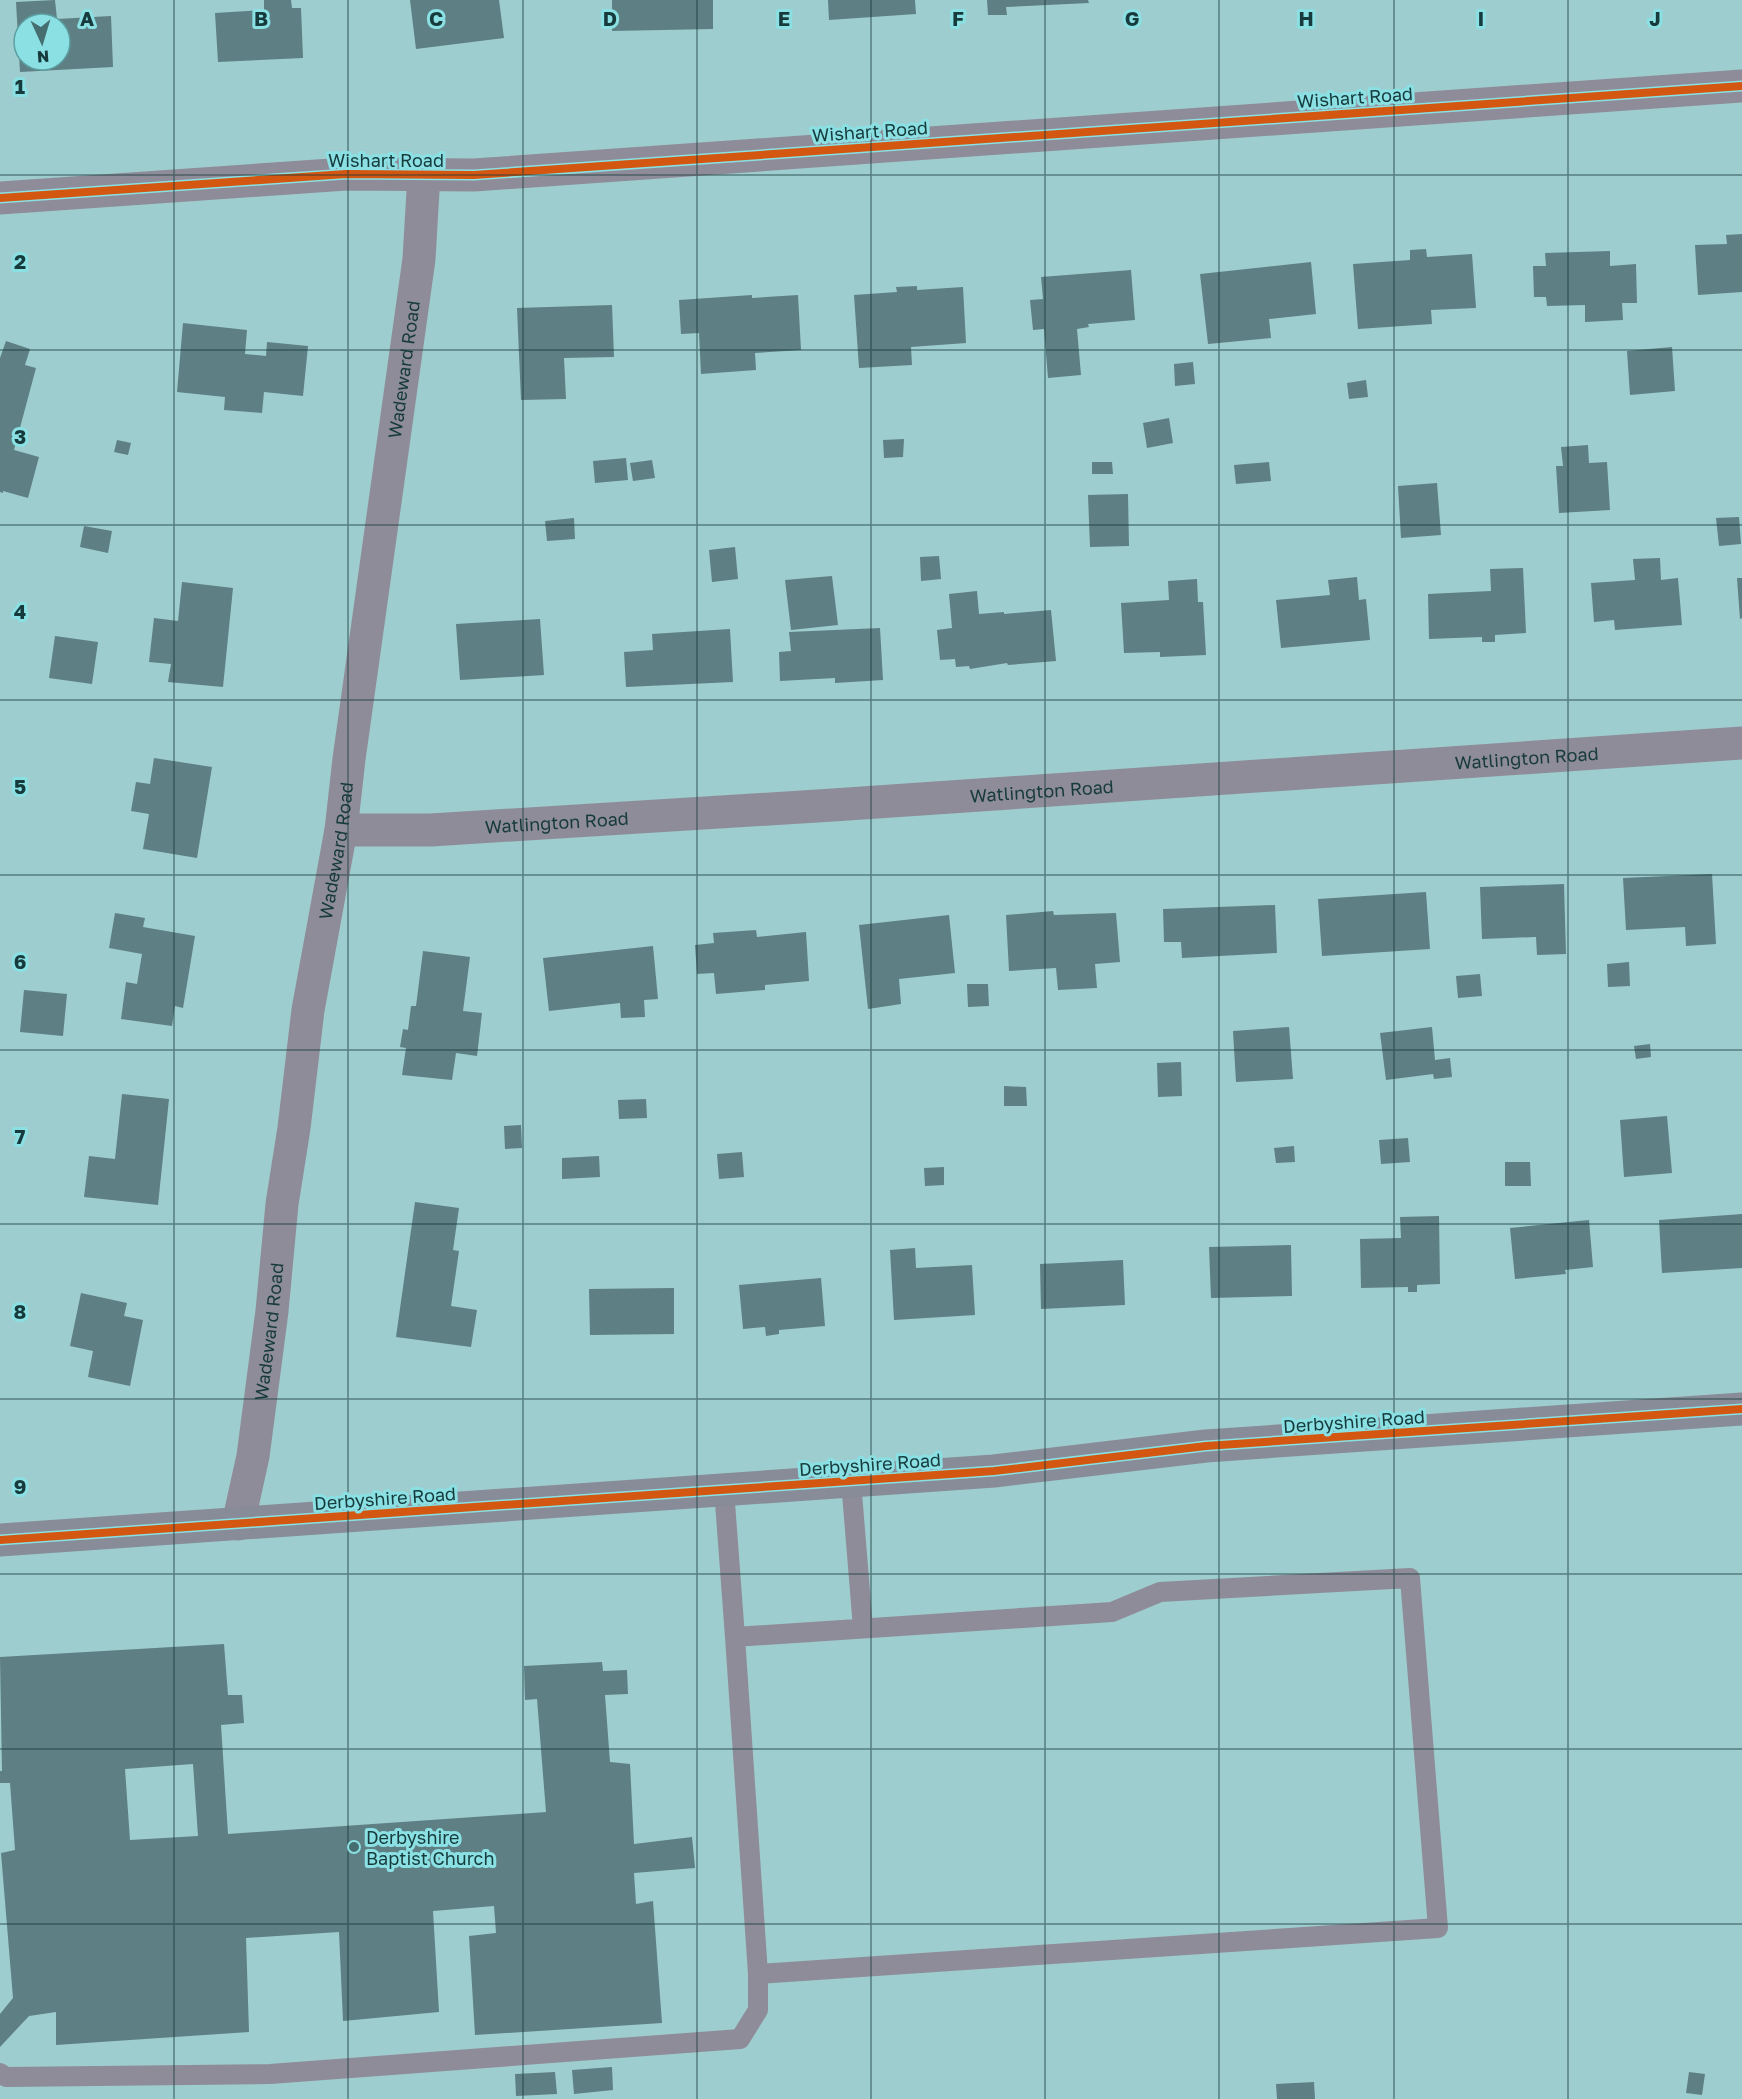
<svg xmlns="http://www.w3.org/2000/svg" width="1742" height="2099" viewBox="0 0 1742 2099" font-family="'Golos Text',sans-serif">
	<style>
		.building { fill: #5e7f83; fill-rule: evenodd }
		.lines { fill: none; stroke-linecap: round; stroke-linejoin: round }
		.lane { stroke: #8f8c99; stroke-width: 20 }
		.street { stroke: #8f8c99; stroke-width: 33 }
		.secondary { stroke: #888c98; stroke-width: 33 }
		.cycleway-casing { stroke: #8ae0e3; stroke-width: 11 }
		.cycleway { stroke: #d35611; stroke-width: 8 }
		.grid { fill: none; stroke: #173b3d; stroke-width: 1.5; stroke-opacity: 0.55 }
		.poi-dot { fill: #466e70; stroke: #8ae0e3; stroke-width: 2 }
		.labels { text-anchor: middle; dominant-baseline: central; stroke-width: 6; stroke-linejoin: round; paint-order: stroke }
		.street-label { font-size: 18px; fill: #173b3d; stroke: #8ae0e3 }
		.poi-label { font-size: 18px; fill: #173b3d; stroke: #8ae0e3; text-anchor: start }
		.grid-label { font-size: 20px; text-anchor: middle; font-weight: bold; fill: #173b3d; stroke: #8ae0e3; stroke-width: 6; stroke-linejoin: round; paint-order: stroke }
	</style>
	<rect width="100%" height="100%" fill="#9ecdcf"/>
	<!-- building -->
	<path class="building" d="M55 0 57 19 111 16 113 67 20 72 16 2ZM24 24H60V60H24Z
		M264 0H291L292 8H301L303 58 218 62 215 13 264 10Z
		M410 0H499L504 38 416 49Z
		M612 0H713V29L612 31Z
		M828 0H915L916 14 829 20Z
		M987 0H1088L1089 3 1006 7 1007 15H988Z
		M1742 234V292L1698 295 1695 245 1727 244 1726 235Z
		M1426 249 1427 257 1472 254 1476 308 1431 310 1432 324 1358 329 1353 264 1410 260V250Z
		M1610 251V266L1636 264 1637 303H1622L1623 320 1585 322V305L1547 306 1546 297H1534L1533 266H1546L1545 253Z
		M1311 262 1316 314 1269 319 1271 338 1208 344 1200 274Z
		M1131 270 1135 320 1088 324 1089 327 1077 329 1081 375 1048 378 1044 329 1033 330 1030 300 1043 299 1041 277Z
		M917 286V290L963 287 966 343 911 347 912 365 859 368 854 295 897 292 896 287Z
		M752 295V298L798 295 801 350 755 353 756 370 701 374 699 333 681 334 679 300Z
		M612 305 614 357 564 358 566 399 521 400 517 308Z
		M183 323 247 330 245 354 266 356 267 342 308 346 303 396 264 392 262 413 224 410 225 397 177 392Z
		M6 341 30 349 25 365 36 368 14 450 39 457 28 498 3 491V493L0 492V358Z
		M1672 347 1675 391 1630 395 1627 351Z
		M1193 362 1195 384 1175 386 1174 364Z
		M1366 380 1368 397 1349 399 1347 383Z
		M1169 418 1173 443 1147 448 1143 423Z
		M904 439 903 457 884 458 883 440Z
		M117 440 131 443 128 455 114 452Z
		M1588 445 1589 463 1607 462 1610 510 1559 513 1556 466H1563L1561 447Z
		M626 458 628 480 595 483 593 461Z
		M652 460 655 478 633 481 630 463Z
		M1092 462H1112L1113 474H1092Z
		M1269 462 1271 481 1236 484 1234 465Z
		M1437 483 1441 535 1401 538 1398 486Z
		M1128 494 1129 546 1090 547 1088 495Z
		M1739 517 1741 544 1719 546 1716 518Z
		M574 518 575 539 547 541 545 521Z
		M84 526 112 531 108 553 80 547Z
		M735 547 738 579 712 582 709 550Z
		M939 556 941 579 921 581 920 557Z
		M1660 558 1661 580 1678 578 1682 625 1615 630 1614 620 1594 622 1591 583 1635 580 1633 559Z
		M1523 568 1526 633 1495 635V642H1482V637L1429 639 1428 594 1491 591 1490 569Z
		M832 576 838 625 791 630 785 580Z
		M1357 577 1359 600 1366 599 1370 640 1281 648 1276 600 1330 595 1328 580Z
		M1737 578H1742V618L1740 619Z
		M1197 579 1198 602H1203L1206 655 1160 657V652L1124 653 1121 603 1169 600 1168 581Z
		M182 582 233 588 223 687 168 682 171 664 149 662 154 618 178 621Z
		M977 591 979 614 1004 612V614L1051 610 1056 661 1008 665 1007 663 970 669 969 666 956 667 955 659 940 660 937 630 952 628 949 594Z
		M540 619 544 675 460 680 456 624Z
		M880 628 883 680 835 683V678L780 681 779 652 791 651 789 632Z
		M730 629 733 682 626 687 624 652 653 650 652 634Z
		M55 636 98 642 92 684 49 678Z
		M154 758 212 767 197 858 143 849 149 814 131 811 136 782 150 784Z
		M1712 874 1716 944 1686 946 1685 927 1626 930 1623 878Z
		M1564 884 1566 954 1537 955 1536 937 1482 939 1480 887Z
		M1426 892 1430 949 1322 956 1318 899Z
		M1275 905 1277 953 1182 958 1181 942H1164L1163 909Z
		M1053 911 1054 915 1116 913 1120 962 1095 964 1097 988 1058 990 1056 968 1009 971 1006 915Z
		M115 913 145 918 143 927 195 936 183 1008 175 1006 172 1026 121 1019 126 982 137 984 142 954 109 948Z
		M949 915 955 973 899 979 901 1004 868 1009 859 925Z
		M756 930 757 937 806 932 809 981 765 985V990L716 994 714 973 697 974 695 945 714 943 713 933Z
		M653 946 658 999 644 1000 645 1017 621 1018 620 1003 549 1011 543 958Z
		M423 951 470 957 463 1011 482 1013 477 1056 456 1053 452 1080 402 1075 406 1048 400 1047 403 1029 408 1030 411 1006H416Z
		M1629 962 1630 986 1608 987 1607 964Z
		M1480 974 1482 996 1458 998 1456 976Z
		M967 984H988L989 1006 968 1007Z
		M24 990 67 994 63 1036 20 1032Z
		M1289 1027 1293 1079 1236 1082 1233 1031Z
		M1432 1027 1435 1060 1450 1058 1452 1077 1434 1079 1433 1074 1386 1080 1380 1033Z
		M1650 1044 1651 1057 1636 1059 1634 1046Z
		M1181 1062 1182 1096 1158 1097 1157 1063Z
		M1004 1086 1026 1087 1027 1106H1004Z
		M122 1094 169 1099 158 1205 84 1197 89 1156 115 1159Z
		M646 1099 647 1118 619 1119 618 1100Z
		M1667 1116 1672 1173 1624 1177 1620 1120Z
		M521 1125 522 1148 505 1149 504 1126Z
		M1408 1138 1410 1162 1381 1164 1379 1140Z
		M1294 1146 1295 1162 1276 1163 1274 1148Z
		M742 1152 744 1177 719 1179 717 1154Z
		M599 1156 600 1177 562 1179V1158Z
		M1505 1162H1530L1531 1186H1505Z
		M944 1167V1185L925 1186 924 1168Z
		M415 1202 459 1208 453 1250 459 1251 451 1306 477 1310 471 1347 396 1337Z
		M1742 1214V1268L1662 1273 1659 1220Z
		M1439 1216 1440 1284 1417 1285V1292H1408V1287L1361 1288 1360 1239 1401 1238 1400 1217Z
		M1589 1220 1593 1267 1565 1270 1566 1274 1515 1279 1510 1228Z
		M1291 1245 1292 1296 1211 1298 1209 1247Z
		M915 1248 916 1268 972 1265 975 1315 894 1320 890 1250Z
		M1123 1260 1125 1305 1041 1309 1040 1264Z
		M821 1278 825 1326 779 1330V1334L766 1336 765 1327 743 1329 739 1285Z
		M674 1288V1334L590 1335 589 1289Z
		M81 1293 127 1303 124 1316 143 1320 130 1386 88 1377 93 1351 70 1346Z
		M224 1644 228 1695H242L244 1723 221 1725 228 1834 546 1812 537 1699 525 1700 524 1666 602 1662 603 1671 627 1670 628 1694 605 1695 610 1762 630 1764 634 1844 692 1837 695 1868 634 1873 636 1904 653 1901 662 2023 475 2035 469 1936 496 1933 494 1906 433 1911 439 2012 343 2021 339 1932 246 1938 249 2032 56 2045V2012L29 2016 0 2047V2014L13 1998 1 1853 15 1850 10 1783H0V1771H2L0 1657ZM193 1764 198 1836 130 1840 125 1769Z
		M612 2067 613 2090 574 2094 572 2070Z
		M555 2072 557 2094 516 2096 515 2074Z
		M1689 2072 1705 2074 1702 2095 1686 2093Z
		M1314 2082 1315 2099H1277L1276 2084Z"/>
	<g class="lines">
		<!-- lane -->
		<path class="lane" d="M851 1481 863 1628
			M724 1489 735 1637
			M0 2073 6 2077 270 2074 740 2039 758 2010V1974L735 1637 1112 1612 1160 1592 1410 1578 1438 1928 758 1974"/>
		<!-- street -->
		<g class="street">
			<path d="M0 198 346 174 474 175 1742 86"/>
			<path id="s1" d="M341 830H431L833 805 1742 743"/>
			<path id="s2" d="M238 1524 253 1456 272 1311 282 1204 294 1128 308 1010 341 830 349 759 419 259 424 174"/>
		</g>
		<!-- secondary -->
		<path class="secondary" d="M0 1540 994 1471 1206 1446 1742 1409"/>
		<!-- cycleway casing -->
		<g class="cycleway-casing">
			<path id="cycleway" d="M0 198 346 174 474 175 1742 86
				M0 1540 994 1471 1206 1446 1742 1409"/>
		</g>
		<!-- cycleway -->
		<use href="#cycleway" class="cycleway"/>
	</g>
	<!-- grid -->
	<path class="grid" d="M174 0V2099M348 0V2099M523 0V2099M697 0V2099M871 0V2099M1045 0V2099M1219 0V2099M1394 0V2099M1568 0V2099M0 175H1742M0 350H1742M0 525H1742M0 700H1742M0 875H1742M0 1050H1742M0 1224H1742M0 1399H1742M0 1574H1742M0 1749H1742M0 1924H1742"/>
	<!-- markers -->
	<circle class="poi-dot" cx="354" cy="1847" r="6"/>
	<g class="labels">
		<!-- street labels -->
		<g class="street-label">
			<text transform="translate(1355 97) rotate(-4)">Wishart Road</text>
			<text transform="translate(870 131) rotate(-4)">Wishart Road</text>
			<text x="386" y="160">Wishart Road</text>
			<text stroke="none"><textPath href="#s2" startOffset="1167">Wadeward Road</textPath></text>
			<text stroke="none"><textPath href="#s1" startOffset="1188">Watlington Road</textPath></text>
			<text stroke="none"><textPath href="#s1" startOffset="702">Watlington Road</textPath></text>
			<text stroke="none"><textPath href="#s1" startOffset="216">Watlington Road</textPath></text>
			<text stroke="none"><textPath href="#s2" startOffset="681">Wadeward Road</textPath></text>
			<text stroke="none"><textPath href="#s2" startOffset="195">Wadeward Road</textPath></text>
			<text transform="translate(1354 1421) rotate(-4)">Derbyshire Road</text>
			<text transform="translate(870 1464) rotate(-4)">Derbyshire Road</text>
			<text transform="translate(385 1498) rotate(-4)">Derbyshire Road</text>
		</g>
		<!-- poi labels -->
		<g class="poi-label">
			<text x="366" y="1837">Derbyshire<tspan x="366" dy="21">Baptist Church</tspan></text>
		</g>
	</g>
	<g class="grid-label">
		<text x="87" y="26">A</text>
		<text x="261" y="26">B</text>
		<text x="436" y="26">C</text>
		<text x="610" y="26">D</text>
		<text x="784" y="26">E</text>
		<text x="958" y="26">F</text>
		<text x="1132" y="26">G</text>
		<text x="1306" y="26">H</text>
		<text x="1481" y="26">I</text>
		<text x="1655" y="26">J</text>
		<text x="20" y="94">1</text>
		<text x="20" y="269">2</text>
		<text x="20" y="444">3</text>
		<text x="20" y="619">4</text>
		<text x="20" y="794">5</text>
		<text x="20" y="969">6</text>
		<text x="20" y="1144">7</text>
		<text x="20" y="1319">8</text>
		<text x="20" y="1494">9</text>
	</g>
	<!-- north arrow -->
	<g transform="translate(42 42) rotate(176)"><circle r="28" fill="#8ae0e3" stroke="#5c9ea1" stroke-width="1.5"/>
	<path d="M0-4.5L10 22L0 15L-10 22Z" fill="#466e70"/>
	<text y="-9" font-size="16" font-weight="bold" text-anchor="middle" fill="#173b3d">N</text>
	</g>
</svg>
